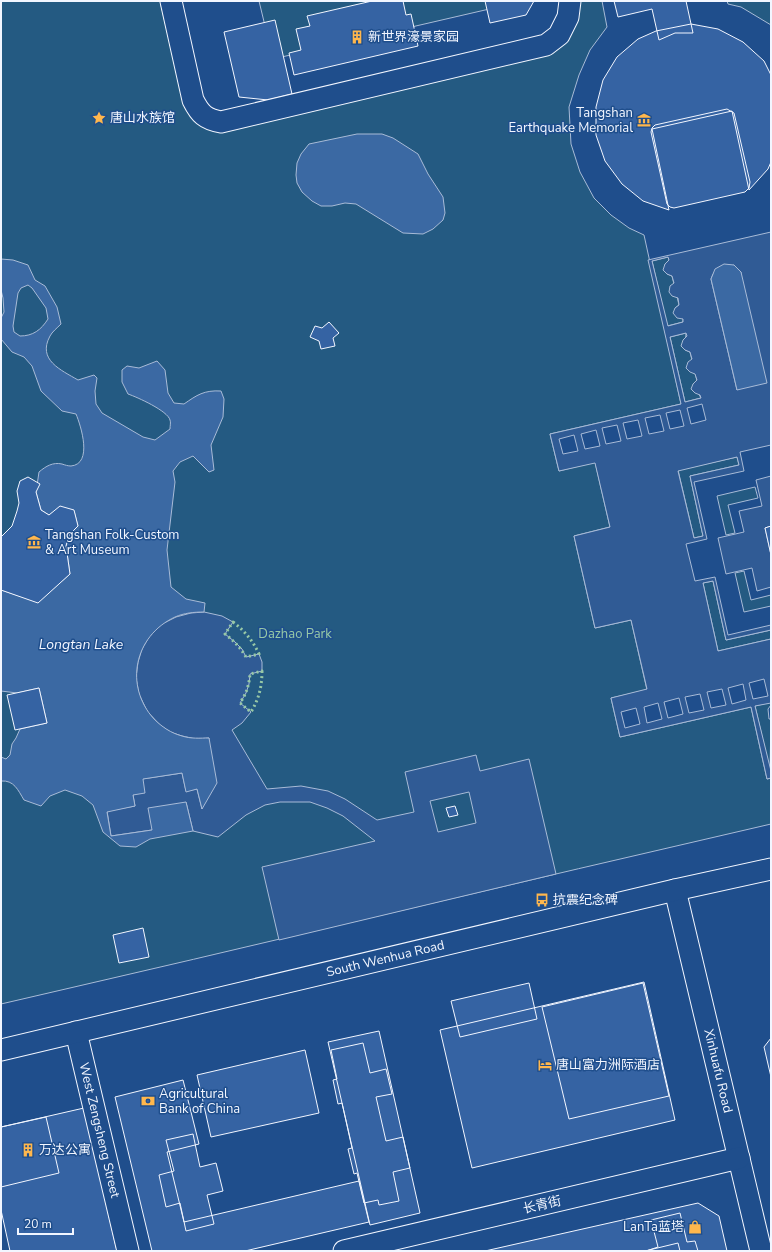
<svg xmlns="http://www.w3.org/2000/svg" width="772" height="1252" viewBox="0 0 772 1252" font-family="'Nunito Sans','Noto Sans SC',sans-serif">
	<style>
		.green { fill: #245a82; stroke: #a8bbd7 }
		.parking { fill: #305b95; stroke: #a8bbd7; fill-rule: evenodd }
		.water { fill: #3b69a3; stroke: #a8bbd7; fill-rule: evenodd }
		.building { fill: #3563a3; stroke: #f2f6ff }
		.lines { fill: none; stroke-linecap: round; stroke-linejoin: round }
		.minor-casing { stroke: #f2f6ff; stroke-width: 23 }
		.minor { stroke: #1f4e8c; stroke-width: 21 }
		.hedge { stroke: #97c8a6; stroke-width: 3; stroke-dasharray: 2 3; stroke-linecap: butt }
		.labels { text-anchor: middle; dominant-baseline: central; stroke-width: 3; stroke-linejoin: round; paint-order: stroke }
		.poi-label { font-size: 13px; fill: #f2f6ff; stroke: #1f4e8c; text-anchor: start }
		.park-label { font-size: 13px; fill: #97c8a6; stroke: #1f4e8c }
		.street-label { font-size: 13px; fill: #f2f6ff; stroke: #1f4e8c }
		.water-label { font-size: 14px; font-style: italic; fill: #f2f6ff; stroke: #1f4e8c }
	</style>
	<rect width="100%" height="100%" fill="#1f4e8c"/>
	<!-- green -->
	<path class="green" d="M1 1H160L185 108 193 119 203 126 551 54 576 1H602L607 27 590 50 579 75 569 107 571 144 580 172 594 198 611 215 629 228 644 235 681 404 550 434 559 471 595 462 610 527 574 536 595 628 631 620 647 690 611 698 620 737 751 707 767 779 771 778V824C514 883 258 945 1 1004Z
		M259 1H497L498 7 273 59Z
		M727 1H771V25L741 7 728 4Z
		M668 257 669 260 665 264 667 274 672 276 679 305 675 308 683 319V322L667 326 652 261Z
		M686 333 685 350 690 352 697 381 693 384 701 398 685 402 670 337Z
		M737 457 739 465 690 476 703 536 694 538 678 470Z
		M755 487 758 498 728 505 735 533 726 535 717 496Z
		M744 571 751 600 771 595V606L744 612 735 573Z
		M713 581 726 640 771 630V639L718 651 703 583Z
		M771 702V705L768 709 769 719H771L770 771 755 706Z"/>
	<!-- parking -->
	<path class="parking" d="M771 232V445L740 452 744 471 694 482 707 539 686 544 695 581 715 577 728 635 771 625V630L726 640 713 581 703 583 718 651 771 639V703L755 706 771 771V778L767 779 751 707 620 737 611 698 647 689 631 620 595 628 574 536 610 527 595 463 559 471 550 434 681 404 648 260ZM668 257 669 260 665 264 663 270 667 274 672 276 674 283 670 286 669 292 672 296 678 298 679 305 675 308 673 313 677 318 683 319V322L668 326 652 261ZM734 265 741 272 737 390 711 279 713 274ZM686 333 687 336 683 340 681 346 685 350 690 352 692 359 688 362 686 368 690 372 695 374 697 380 693 384 691 389 695 393 700 395 701 398 685 402 670 337ZM702 404 706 420 691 424 687 408ZM680 410 684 426 670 429 666 413ZM660 415 664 431 649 434 645 418ZM638 420 642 436 627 439 623 423ZM617 425 621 441 606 444 602 428ZM596 430 600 446 585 449 581 434ZM574 435 578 451 563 454 559 439ZM737 457 739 465 690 476 703 536 694 538 678 471ZM764 679 768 696 753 699 749 683ZM743 684 746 700 732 704 728 688ZM722 689 726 705 711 708 707 692ZM700 694 704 710 689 713 685 697ZM679 698 683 714 668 718 664 702ZM658 703 662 719 647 723 644 707ZM636 708 640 724 625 728 621 712Z
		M771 476V526L765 528 771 555V587L757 591 752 568 726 574 718 538 744 532 739 511 762 506 756 480Z
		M204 612 222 616 233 622 225 634 235 642 242 649 246 657 259 654 262 662V671L250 674 249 684 246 693 240 703 251 712 242 723 232 730 267 789 301 786 328 791 345 799 377 820 414 812 405 772 476 755 480 771 529 759 556 874 279 940 262 867 375 841 343 816 327 808 310 802H280L265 805 246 815 218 837 193 831 186 802 152 830 111 836 107 811 135 806 133 795 142 779 182 773 186 791 197 789 202 809 209 738 196 739 182 736 170 732 159 724 147 711 139 694 136 678 138 662 142 649 149 637 162 624 176 617 191 613ZM469 792 476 823 438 832 430 801Z"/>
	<!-- water -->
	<path class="water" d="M357 134H382L393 138 418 154 428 174 443 197 445 213 443 220 433 229 423 234 403 233 356 204 345 203 332 206H321L312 201 302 192 297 183 296 175 297 163 301 154 309 144Z
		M1 259 13 260 28 265 35 280 45 286 57 307 61 324C57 328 52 332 50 336 37 360 61 370 78 380L94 375 97 378 95 391 96 404 102 413 143 437 155 440 170 429C170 426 171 422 170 420 168 411 137 397 128 394L122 382V370L127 366 139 368 157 361 165 370 168 393 174 403 184 404C197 395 204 390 221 391L224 399 223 417 211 445 214 470 209 472 193 456 180 462 173 471 175 482 167 550 171 587 186 599 205 603 204 612C194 612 184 613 175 617 134 636 124 686 154 719 162 727 171 733 182 736 191 739 200 738 209 738L217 783 202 809 197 789 186 792 182 773 143 779 145 793 133 795 135 806 107 812 111 836 152 830 148 808 186 802 193 831 150 839 136 847 120 846 103 832 93 805 82 796 65 790 50 796 41 806 24 800C18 790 14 780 1 781V757L6 759 10 755 12 744 16 738 20 729 47 723 39 688 17 693 1 691V590L38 602 70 574 66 546 69 535 78 526 74 511 60 507 49 515 41 510 36 492 39 472C46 466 53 462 62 464 65 465 68 466 71 466 93 464 81 426 76 414L62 411 41 391 32 366 24 357 12 352 1 339V318L4 312 3 298 1 290ZM28 285 32 288 46 308 48 319C41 330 33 336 20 336L14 332 13 326 18 293 21 288Z
		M724 264 734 265 741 272 767 383 737 390 711 279 715 269Z"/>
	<!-- building -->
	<path class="building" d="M372 1H403L406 15 411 14 418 46 294 75 289 53 301 50 296 29 310 26 307 16Z
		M485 1H534L526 15 490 23Z
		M614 1H686L693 33H675L659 40 652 9 618 17Z
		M275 20 292 94 268 100 239 97 224 32Z
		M691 24 718 29 743 42 764 61 771 75V162L768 169 749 190 732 111 652 129 669 210 643 201 622 184 605 161 596 135V107L603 80 617 57 638 39 656 31Z
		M727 109 734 113 750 182 749 188 745 192 674 208 670 207 667 204 651 132 652 128 655 125Z
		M329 322 339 333 333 338 335 346 321 349 319 341 310 337 315 326 322 328Z
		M28 477 40 484 36 492 41 510 49 515 60 506 74 510 78 526 69 535 66 546 70 574 38 603 1 590V537L12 526 17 511 19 503 17 491 20 481Z
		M771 526V555L765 528Z
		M39 688 47 723 15 730 7 695Z
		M455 806 458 815 449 817 446 808Z
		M143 928 149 957 119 963 113 935Z
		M644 982 675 1120 472 1168 440 1030Z
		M529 983 537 1019 460 1037 451 1001Z
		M643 983 669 1096 569 1119 542 1007Z
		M379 1031 420 1213 370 1225 328 1042Z
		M771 1038V1077L764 1047Z
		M363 1043 370 1073 386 1069 392 1094 376 1097 386 1141 403 1137 410 1168 393 1172 399 1201 379 1205 378 1200 364 1203 357 1173 354 1174 348 1149 352 1148 342 1103 338 1104 333 1080 337 1079 331 1050Z
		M305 1050 319 1113 211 1137 197 1075Z
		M183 1080 199 1144 167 1152 184 1222 359 1181 369 1222 245 1251H152L115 1097Z
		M84 1108 117 1251H10L1 1210V1127Z
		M46 1117 59 1173 1 1187V1127Z
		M193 1134 200 1167 216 1163 223 1191 207 1195 214 1224 186 1231 180 1203 166 1207 159 1175 174 1171 166 1140Z
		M698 1203 719 1216 727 1251H680L678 1243 645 1251H485Z
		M680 1213 687 1242 695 1241 698 1251H646L658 1247 651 1220Z"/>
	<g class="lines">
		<!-- minor casing -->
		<g class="minor-casing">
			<g id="minor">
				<path d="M171 1 193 100C200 114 205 119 221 122L546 45 559 35 568 17 570 1"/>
				<path id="s1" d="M675 890 761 1251"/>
				<path id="s2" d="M76 1032 128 1251"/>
				<path id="s3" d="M1 1050 675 890 771 869"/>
				<path d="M344 1251 739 1158"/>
			</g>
		</g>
		<!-- minor -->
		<use href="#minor" class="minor"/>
		<!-- hedge -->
		<path class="hedge" d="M233 622C244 630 253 641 259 654L246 657C240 647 234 641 225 634Z
			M262 671C262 686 259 699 251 712L240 703C246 694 249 686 250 674Z"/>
	</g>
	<!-- icons -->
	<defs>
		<g id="building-bare" transform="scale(1.08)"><path d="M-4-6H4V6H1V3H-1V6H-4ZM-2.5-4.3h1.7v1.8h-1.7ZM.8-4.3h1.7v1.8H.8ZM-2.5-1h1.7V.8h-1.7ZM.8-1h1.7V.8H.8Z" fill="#ffb74d" stroke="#1f4e8c" stroke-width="2.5" paint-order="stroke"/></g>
		<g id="sight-bare" transform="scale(1.08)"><path d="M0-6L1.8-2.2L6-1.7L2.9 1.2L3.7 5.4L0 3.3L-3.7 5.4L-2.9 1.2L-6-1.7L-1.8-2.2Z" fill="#ffb74d" stroke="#1f4e8c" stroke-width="2.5" paint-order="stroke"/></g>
		<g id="museum-bare" transform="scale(1.08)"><path d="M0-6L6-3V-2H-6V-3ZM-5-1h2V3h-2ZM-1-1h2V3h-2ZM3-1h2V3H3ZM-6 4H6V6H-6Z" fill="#ffb74d" stroke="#1f4e8c" stroke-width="2.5" paint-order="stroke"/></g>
		<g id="bus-bare" transform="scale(1.08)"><path d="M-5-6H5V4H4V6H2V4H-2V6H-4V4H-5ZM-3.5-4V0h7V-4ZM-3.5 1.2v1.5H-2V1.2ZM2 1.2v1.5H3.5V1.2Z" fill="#ffb74d" stroke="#1f4e8c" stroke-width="2.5" paint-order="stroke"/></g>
		<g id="hotel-bare" transform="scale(1.08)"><path d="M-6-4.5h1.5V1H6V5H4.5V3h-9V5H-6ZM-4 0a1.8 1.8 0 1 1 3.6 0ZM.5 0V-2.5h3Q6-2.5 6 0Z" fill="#ffb74d" stroke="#1f4e8c" stroke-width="2.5" paint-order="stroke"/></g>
		<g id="bank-bare" transform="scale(1.08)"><path d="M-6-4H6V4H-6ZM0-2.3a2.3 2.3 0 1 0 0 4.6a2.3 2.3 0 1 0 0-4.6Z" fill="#ffb74d" stroke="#1f4e8c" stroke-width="2.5" paint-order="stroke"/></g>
		<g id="shop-bare" transform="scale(1.08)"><path d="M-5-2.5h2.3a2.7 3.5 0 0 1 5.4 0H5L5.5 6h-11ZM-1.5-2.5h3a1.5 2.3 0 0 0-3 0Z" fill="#ffb74d" stroke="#1f4e8c" stroke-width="2.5" paint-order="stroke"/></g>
	</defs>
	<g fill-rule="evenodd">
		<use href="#building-bare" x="357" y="37"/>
		<use href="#sight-bare" x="99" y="118"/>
		<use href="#museum-bare" x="644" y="120"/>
		<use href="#museum-bare" x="34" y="542"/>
		<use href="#bus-bare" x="542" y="900"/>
		<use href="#hotel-bare" x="545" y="1065"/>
		<use href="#bank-bare" x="148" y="1101"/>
		<use href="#building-bare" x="28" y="1150"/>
		<use href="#shop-bare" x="695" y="1227"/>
	</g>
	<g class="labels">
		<!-- poi labels -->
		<g class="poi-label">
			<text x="368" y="37">新世界濠景家园</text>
			<text x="633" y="113" text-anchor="end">Tangshan<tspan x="633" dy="15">Earthquake Memorial</tspan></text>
			<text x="110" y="118">唐山水族馆</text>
			<text x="45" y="535">Tangshan Folk-Custom<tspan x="45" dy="15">&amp; Art Museum</tspan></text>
			<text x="553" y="900">抗震纪念碑</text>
			<text x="556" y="1065">唐山富力洲际酒店</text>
			<text x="159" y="1094">Agricultural<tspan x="159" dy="15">Bank of China</tspan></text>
			<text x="39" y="1150">万达公寓</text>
			<text x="684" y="1227" text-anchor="end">LanTa蓝塔</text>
		</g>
		<!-- park labels -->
		<g class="park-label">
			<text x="295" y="634">Dazhao Park</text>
		</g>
		<!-- street labels -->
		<g class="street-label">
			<text stroke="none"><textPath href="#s3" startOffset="395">South Wenhua Road</textPath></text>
			<text stroke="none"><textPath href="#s1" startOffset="186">Xinhuafu Road</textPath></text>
			<text stroke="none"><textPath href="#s2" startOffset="101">West Zengsheng Street</textPath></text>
			<text transform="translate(542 1205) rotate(-13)">长青街</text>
		</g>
		<!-- water labels -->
		<g class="water-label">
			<text x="81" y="644">Longtan Lake</text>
		</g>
	</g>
	<!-- border -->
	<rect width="772" height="1252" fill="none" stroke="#f2f6ff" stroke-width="4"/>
	<!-- scale -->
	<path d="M18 1228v6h55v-6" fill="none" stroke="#f2f6ff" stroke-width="2"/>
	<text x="24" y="1228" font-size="12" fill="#f2f6ff" stroke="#1f4e8c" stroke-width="3" paint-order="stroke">20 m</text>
</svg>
